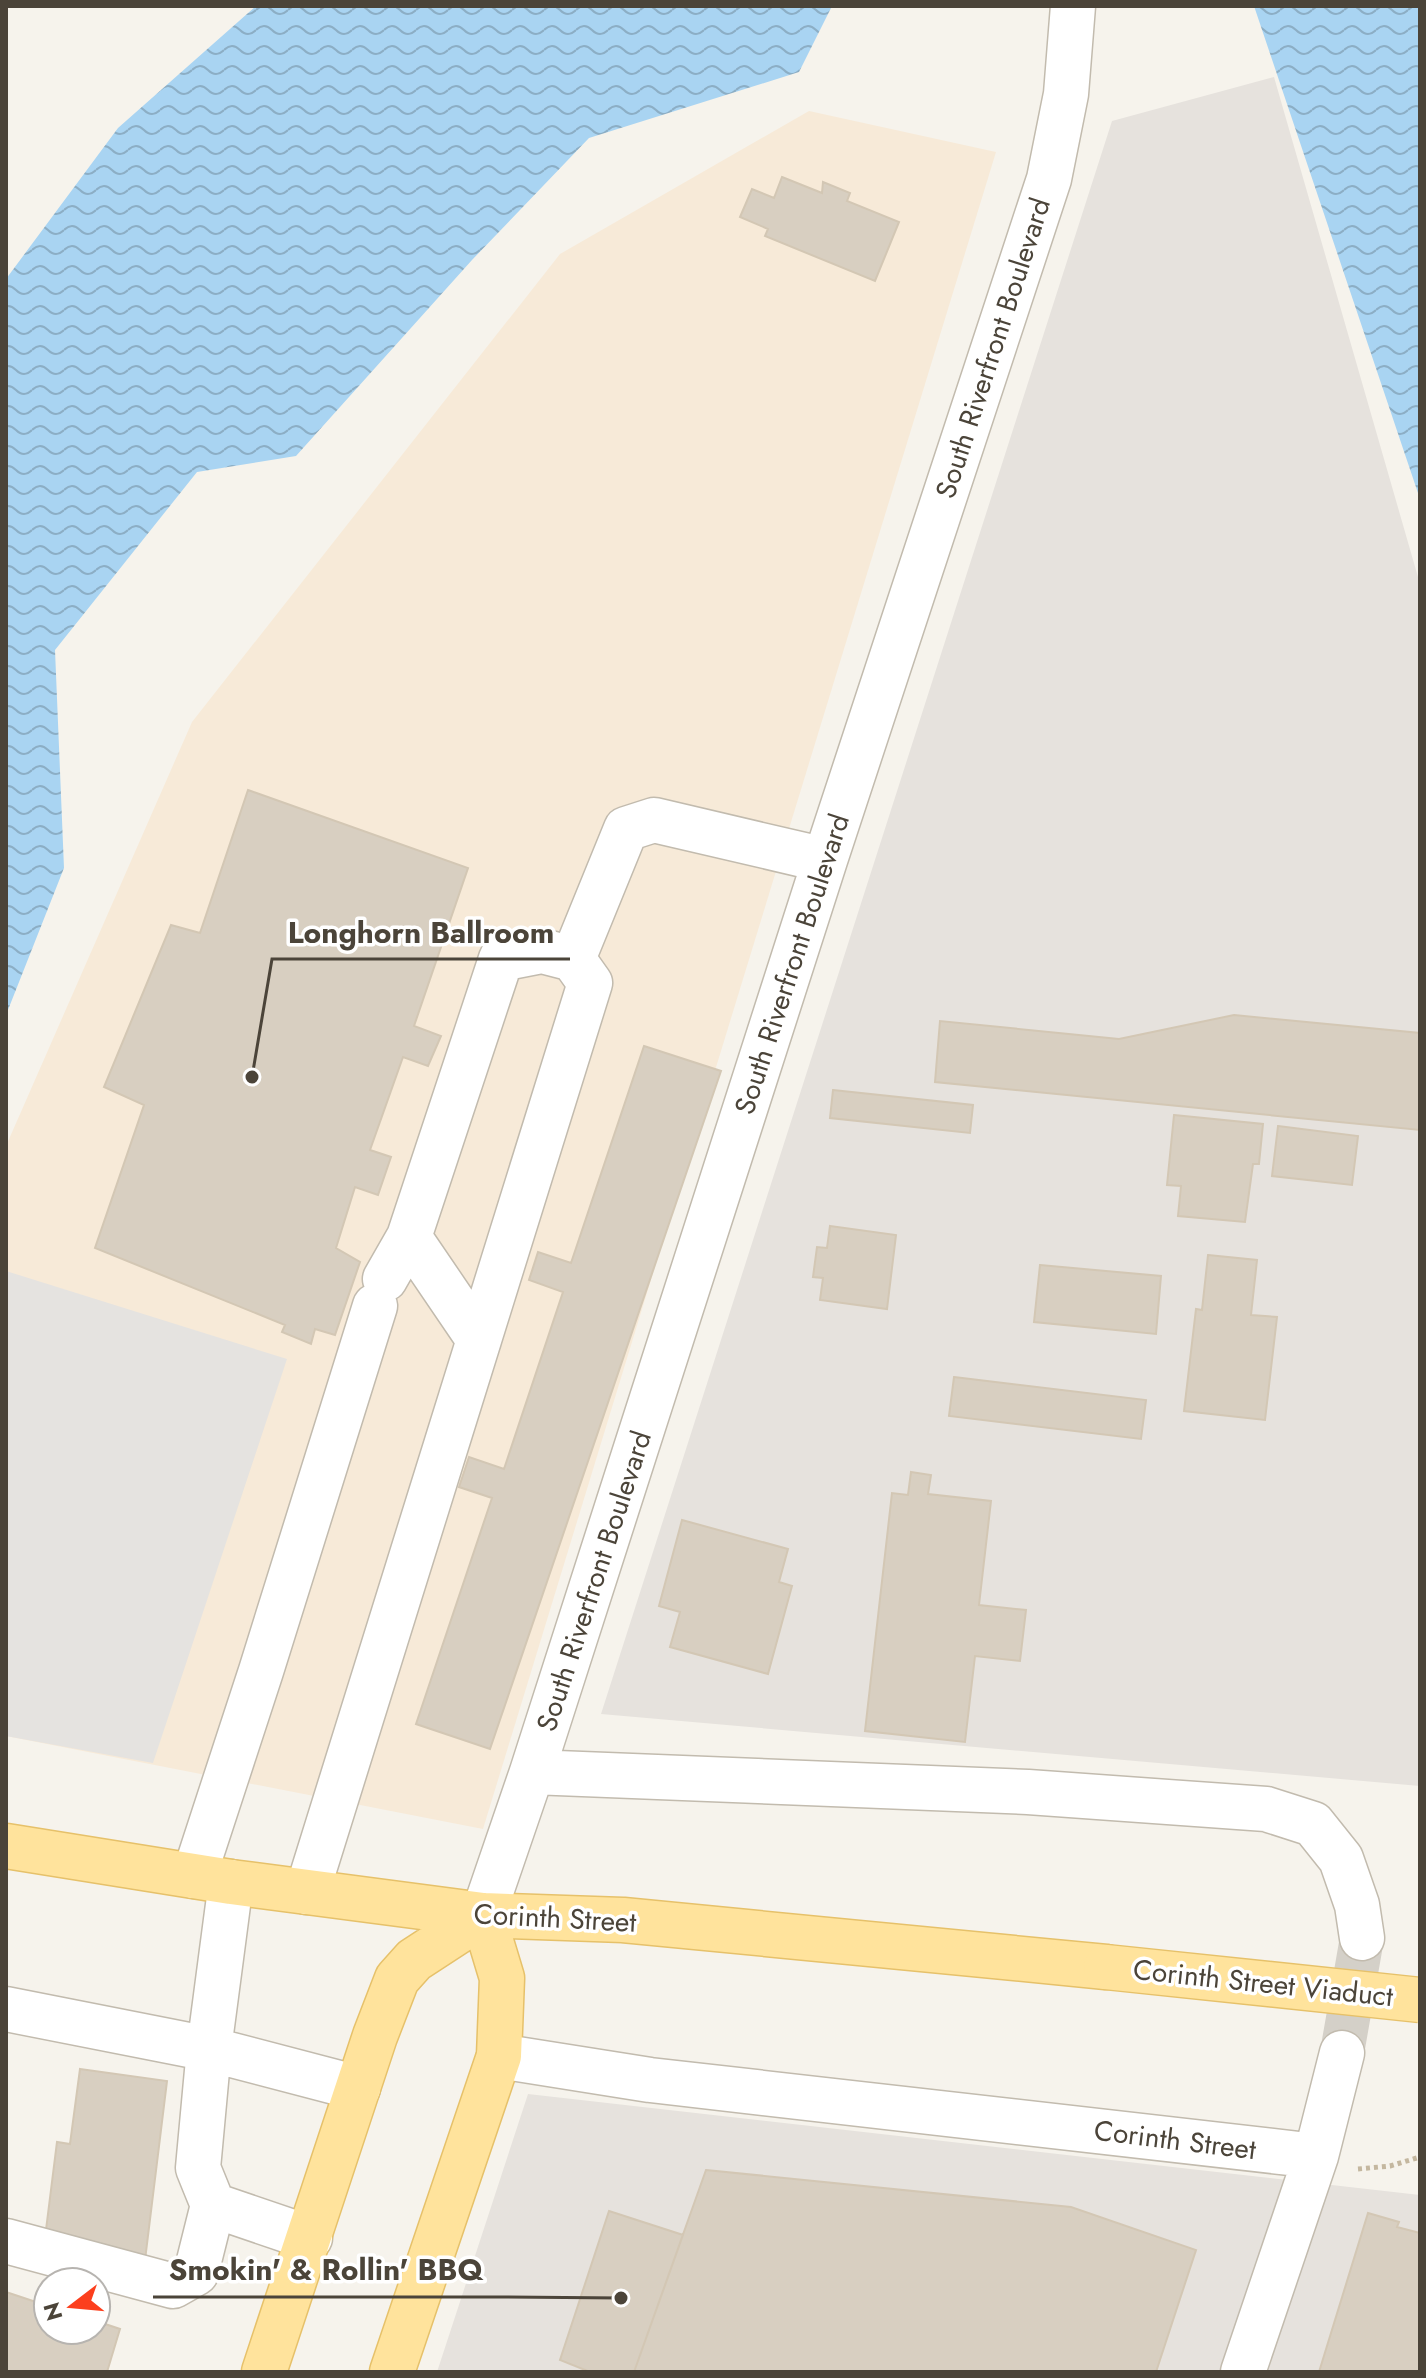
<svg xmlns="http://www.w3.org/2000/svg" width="1426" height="2378" viewBox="0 0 1426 2378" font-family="Jost,sans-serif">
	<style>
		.commercial { fill: #f7ead8 }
		.industrial { fill: #e6e2dd }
		.parking { fill: #e5e3e0 }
		.water { fill: url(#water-waves) }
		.building { fill: #d8cfc1; stroke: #d3c7b4; stroke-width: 2 }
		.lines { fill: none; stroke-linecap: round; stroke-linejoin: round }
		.minor-tunnel { stroke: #d4d0c8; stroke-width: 44; stroke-dasharray: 44 22; stroke-linecap: butt }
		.minor-casing { stroke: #c2bbae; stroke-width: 47 }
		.major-casing { stroke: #e6c16a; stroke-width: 47 }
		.path { stroke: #c4b79f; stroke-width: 5; stroke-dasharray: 4 4; stroke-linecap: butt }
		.minor { stroke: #fff; stroke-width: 44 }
		.major { stroke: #ffe39c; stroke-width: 44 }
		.major-bridge-casing { stroke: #e6c16a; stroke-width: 47; stroke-linecap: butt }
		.major-bridge { stroke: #ffe39c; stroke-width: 44 }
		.labels { text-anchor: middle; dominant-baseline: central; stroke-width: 7; stroke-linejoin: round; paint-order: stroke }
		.street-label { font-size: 28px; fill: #4b4439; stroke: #fff }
		.leader { fill: none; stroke: #4b4439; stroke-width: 3 }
		.callout-dot { fill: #4b4439; stroke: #fff; stroke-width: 3 }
		.callout-label { font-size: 30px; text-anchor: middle; font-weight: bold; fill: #4b4439; stroke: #fff; stroke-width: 7; stroke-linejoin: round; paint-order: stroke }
	</style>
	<defs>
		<pattern id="water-waves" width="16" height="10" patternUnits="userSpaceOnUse" patternTransform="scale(2)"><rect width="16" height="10" fill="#a9d4f2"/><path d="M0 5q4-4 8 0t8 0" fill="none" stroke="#8caec5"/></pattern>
	</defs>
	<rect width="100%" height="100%" fill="#f6f3ec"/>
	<!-- commercial -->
	<path class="commercial" d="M809 111 996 152 483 1829 6 1736V1146L192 722 560 254Z"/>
	<!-- industrial -->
	<path class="industrial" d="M1274 77 1420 584V1786L601 1714 1112 121Z
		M528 2094 1420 2195V2372H437Z"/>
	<!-- parking -->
	<path class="parking" d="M6 1271 287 1359 153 1763 6 1736Z"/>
	<!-- water -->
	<path class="water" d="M256 6H832L799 72 589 138 472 260 296 456 197 472 55 650 64 868 6 1015V279L118 128Z
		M1254 6H1420V499Z"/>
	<!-- building -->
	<path class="building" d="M782 177 822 193 823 182 850 193 847 201 899 222 875 281 765 236 768 229 740 217 752 189 774 198Z
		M248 790 468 868 414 1026 441 1036 428 1066 403 1057 370 1150 391 1157 378 1195 355 1187 336 1248 360 1262 335 1335 315 1329 311 1344 282 1332 285 1325 95 1248 144 1105 104 1087 171 925 200 933Z
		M1234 1015 1420 1033V1130L935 1082 940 1021 1119 1039Z
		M644 1046 721 1071 490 1749 416 1724 492 1498 459 1487 469 1457 504 1469 563 1292 529 1280 538 1252 571 1263Z
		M833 1090 973 1105 970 1133 830 1118Z
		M1174 1115 1263 1124 1259 1164H1253L1245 1222 1178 1216 1181 1186 1167 1185Z
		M1278 1126 1358 1136 1352 1185 1272 1176Z
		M830 1226 896 1235 887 1309 820 1300 823 1278 813 1277 817 1247 827 1248Z
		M1208 1255 1257 1260 1251 1315 1277 1317 1265 1420 1184 1411 1196 1309 1202 1310Z
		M1040 1265 1161 1276 1156 1334 1034 1322Z
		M954 1377 1146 1400 1141 1439 949 1416Z
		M911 1472 931 1475 928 1494 991 1501 979 1605 1026 1610 1020 1661 975 1656 965 1742 865 1731 892 1493 908 1495Z
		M682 1520 788 1549 779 1582 792 1586 768 1674 670 1647 680 1612 659 1606Z
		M80 2069 167 2081 145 2260 44 2246 57 2142 70 2144Z
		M706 2170 1071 2207 1196 2250 1156 2372H634Z
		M609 2211 683 2235 634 2372H590L560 2360Z
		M1368 2213 1399 2222 1397 2227 1420 2233V2372H1319Z
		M6 2292 48 2306V2330H96V2321L120 2329 107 2372H6Z"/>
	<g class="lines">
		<!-- minor-tunnel -->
		<path class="minor-tunnel" d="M1342 2053 1362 1938"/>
		<!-- minor casing -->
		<g class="minor-casing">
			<path id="minor" d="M573 959 626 829 654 820 825 860
				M385 1279 409 1237
				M532 1772 1028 1792 1266 1809 1313 1824 1341 1859 1357 1905 1362 1938
				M194 1876 261 1671 375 1306
				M307 1892C401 1589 496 1286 590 983L573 959 542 951 501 959 409 1237 479 1340
				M483 1915 532 1772 825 860 1049 179 1066 94 1073 6
				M6 2009 209 2049 231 1882
				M499 2056 650 2080 1316 2156
				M310 2238 213 2205 198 2168 209 2049 358 2088
				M6 2241 173 2286 196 2273 213 2205
				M1243 2372 1316 2156 1342 2053"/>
		</g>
		<!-- major casing -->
		<g class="major-casing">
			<path id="major" d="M6 1846 231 1882 483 1915 623 1920 1106 1967
				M264 2372 375 2036 397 1979 414 1960 483 1915
				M392 2372 499 2056 502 1978 483 1915"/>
		</g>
		<!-- path -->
		<path class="path" d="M1358 2169 1390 2166 1420 2157"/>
		<!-- minor -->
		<use href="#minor" class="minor"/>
		<!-- major -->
		<use href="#major" class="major"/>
		<!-- major-bridge casing -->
		<g class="major-bridge-casing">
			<path id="major-bridge" d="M1106 1967 1420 2000"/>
		</g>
		<!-- major-bridge -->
		<use href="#major-bridge" class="major-bridge"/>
	</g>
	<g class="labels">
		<!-- street labels -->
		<g class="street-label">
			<text transform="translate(993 348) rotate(-72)">South Riverfront Boulevard</text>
			<text transform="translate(792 964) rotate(-72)">South Riverfront Boulevard</text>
			<text transform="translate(594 1581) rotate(-72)">South Riverfront Boulevard</text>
			<text transform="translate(555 1918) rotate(3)">Corinth Street</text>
			<text transform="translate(1263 1983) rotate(6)">Corinth Street Viaduct</text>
			<text transform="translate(1175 2140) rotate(7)">Corinth Street</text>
		</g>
	</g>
	<!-- callouts -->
	<path class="leader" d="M252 1077L272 959H570M621 2298L499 2297H153"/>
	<g class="callout-dot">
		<circle cx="252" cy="1077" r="8"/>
		<circle cx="621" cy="2298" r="8"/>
	</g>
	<g class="callout-label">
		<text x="421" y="943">Longhorn Ballroom</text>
		<text x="326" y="2280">Smokin' &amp; Rollin' BBQ</text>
	</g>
	<!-- border -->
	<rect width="1426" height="2378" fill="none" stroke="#4b4439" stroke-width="16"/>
	<!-- north arrow -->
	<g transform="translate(72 2306) rotate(254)"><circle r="38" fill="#ffffff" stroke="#b7b4b0" stroke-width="2"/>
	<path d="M0-6L14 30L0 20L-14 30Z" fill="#fc3f1d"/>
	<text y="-12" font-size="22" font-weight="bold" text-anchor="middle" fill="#4b4439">N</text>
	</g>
</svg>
